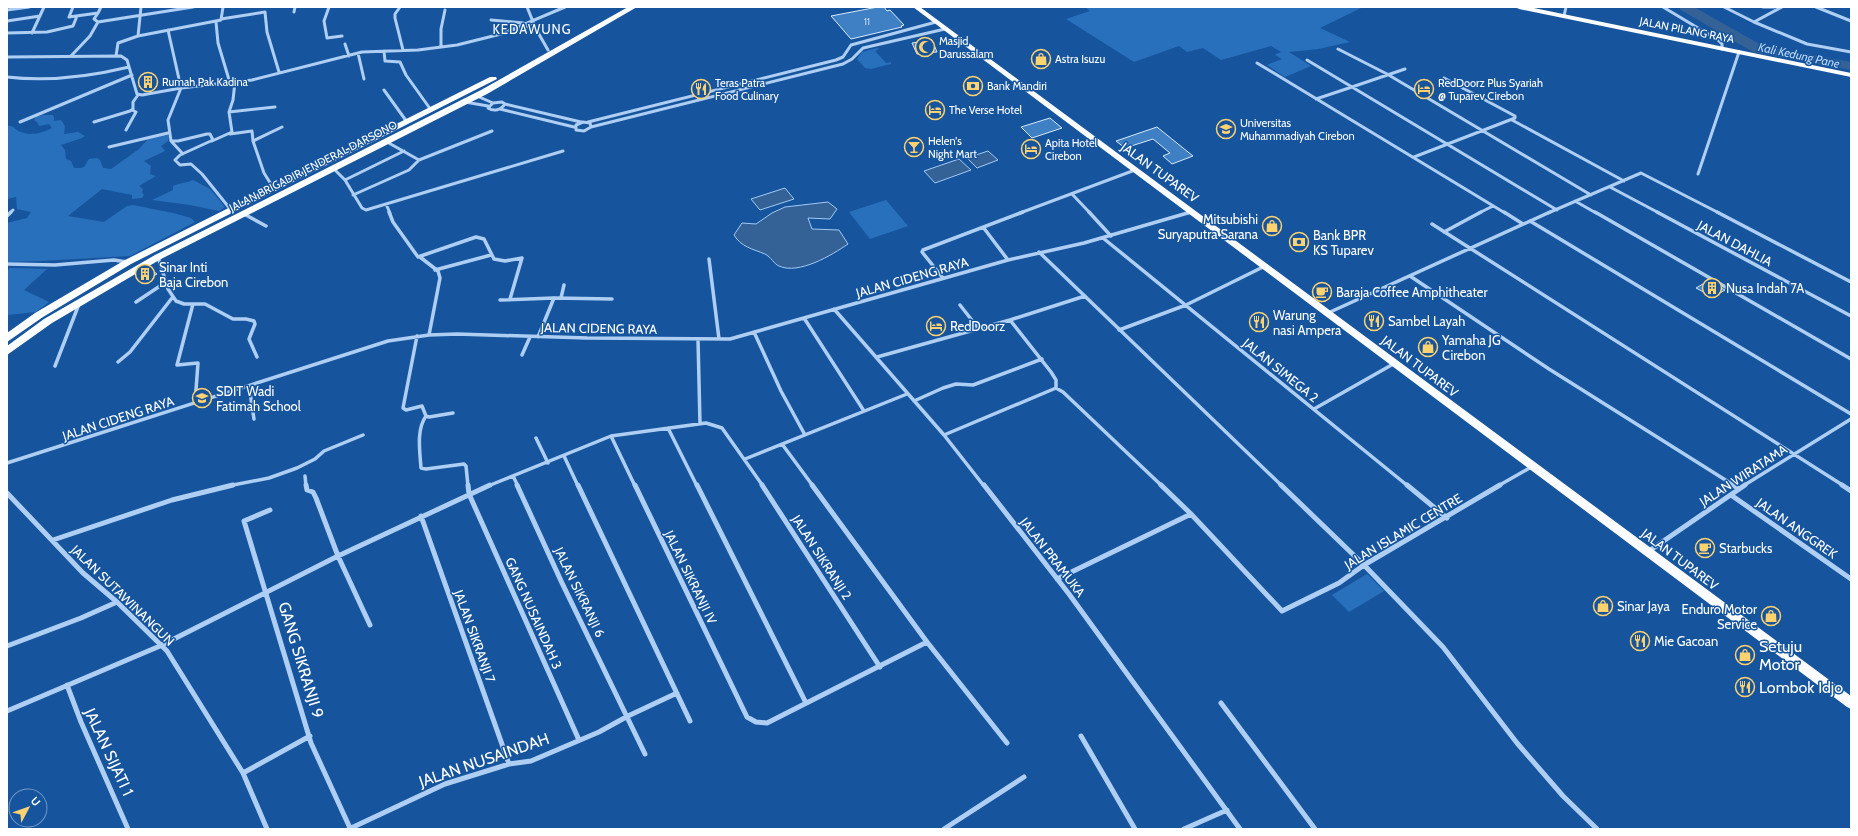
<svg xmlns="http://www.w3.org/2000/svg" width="1858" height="836" viewBox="0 0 1858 836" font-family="Cabin,sans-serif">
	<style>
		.green { fill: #2970bc }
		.water { fill: #346297; stroke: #a1caf5 }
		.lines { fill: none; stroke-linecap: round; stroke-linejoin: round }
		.river { fill: #346297; fill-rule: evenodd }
		.building { fill: #3f7fc4; stroke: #d6e9fd }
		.minor-far2 { stroke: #aecff3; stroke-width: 3 }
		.minor-far1 { stroke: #aecff3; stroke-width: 3.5 }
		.minor { stroke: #aecff3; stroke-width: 5 }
		.primary { fill: #fafcff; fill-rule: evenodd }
		.trunk { fill: #fcfeff; fill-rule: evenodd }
		.labels { text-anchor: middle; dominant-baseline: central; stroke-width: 3; stroke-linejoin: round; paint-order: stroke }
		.far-number-label { font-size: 9px; fill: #cfdff0 }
		.far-street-label { font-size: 11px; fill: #fff; stroke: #16559e }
		.far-poi-label { font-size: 11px; fill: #fff; stroke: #16559e; text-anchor: start }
		.far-water-label { font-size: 12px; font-style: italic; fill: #bbd9f9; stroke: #16559e }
		.far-quarter-label { font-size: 13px; letter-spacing: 1px; fill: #fff; stroke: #16559e }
		.street-label { font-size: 13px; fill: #fff; stroke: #16559e }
		.poi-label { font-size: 13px; fill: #fff; stroke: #16559e; text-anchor: start }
		.near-poi-label { font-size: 16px; fill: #fff; stroke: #16559e; text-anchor: start }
		.near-street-label { font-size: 16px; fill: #fff; stroke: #16559e }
	</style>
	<rect width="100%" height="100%" fill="#16559e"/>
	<!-- green -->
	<path class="green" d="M1085 7 1331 8 1363 7 1320 28 1350 42 1318 49 1289 52 1311 66 1285 77 1267 65 1282 59 1275 55 1281 52 1271 46 1221 60 1203 48 1187 52 1179 46 1134 62 1066 19 1090 11Z
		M877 48 879 49 875 51 886 63 891 62V64L871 69 865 68 857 59 862 52Z
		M43 115H53L54 117V121L61 120 65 126 64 134 78 132 85 136 82 138 61 145 65 150 66 159 71 161 74 168H81L84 167 89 159 97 158 100 160 103 168 111 169 139 149 148 139 167 134 169 137 168 141 161 146 165 151 144 161 151 166 150 174 156 176 139 186 143 189 142 192 144 195 142 198 132 199V195L102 189 68 216 104 222 127 206 133 205 173 213 191 218 195 222 130 256 40 261 7 262V223L27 218 31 212 17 209 16 197 7 199V126C12 125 14 128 18 131 30 136 41 134 52 128L49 124 39 126 37 122 34 120 36 117Z
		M193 180 210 189 225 207 219 211 190 205 152 200 173 190V186C179 183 187 183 193 180Z
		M886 200 908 226 870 239 849 212Z
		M10 268 47 269 24 290 49 302 36 312 7 315V271Z
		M1367 574 1384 591 1349 612 1332 595Z"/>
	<!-- water -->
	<path class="water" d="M988 151 998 160 977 168 967 158Z
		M959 159 971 170 935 183 924 171Z
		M785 188 794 199 760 210 751 199Z
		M828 202 837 209 830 219 808 218 812 229 839 230 848 244C832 255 799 275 779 266 774 264 771 257 765 254 753 249 741 247 734 235L742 223 756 224 772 213 785 207Z"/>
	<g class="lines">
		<!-- river -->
		<path class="river" d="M1679 7H1694L1763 46 1851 62V70L1753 52 1681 10Z"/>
	</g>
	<!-- building -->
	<path class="building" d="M878 7H884L887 11 890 10 904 25 901 26 902 27 851 39 831 16Z
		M932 40 937 52 917 54 912 43Z
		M1050 118 1062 128 1032 138 1021 127Z
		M1157 127 1193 156 1172 164 1163 156 1170 153 1153 139 1125 148 1116 141Z
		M149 268 157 274 143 282 136 276Z
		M1708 281 1725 290 1713 297 1696 288Z"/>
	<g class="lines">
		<!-- minor-far2 -->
		<path class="minor-far2" d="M73 7 69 17 98 13 94 19 98 22
			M329 7 324 21 327 38 342 36
			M400 7 395 14V18L403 50
			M527 7 536 29 548 50
			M1663 7 1718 40 1722 44V49
			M1724 7 1754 22 1782 7
			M1763 7H1774
			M1816 7 1851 21
			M7 10 29 7
			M294 12 295 7
			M98 13 101 7
			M1564 16 1566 7
			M221 19 265 12 267 32 279 72
			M491 20 523 23
			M7 21 40 16
			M98 22 193 7
			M216 22 218 43 230 83
			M1754 22 1807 44 1851 52
			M168 30 181 88
			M514 30 534 25
			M7 33 47 32 73 26 77 16
			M32 33 44 7
			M138 36 221 20 223 7
			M345 44 349 56
			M441 47V29L445 10
			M1338 49 1387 74 1591 195
			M384 51 385 61 400 62 406 75 431 110
			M358 53 364 79
			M71 56 90 36 98 22
			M116 56 118 43 138 36 141 7
			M7 57 121 56 127 60 137 94 142 95 181 88 252 80 362 52 418 50 457 45 501 34 565 7
			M1307 60 1352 87 1405 69
			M1257 63 1505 213
			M7 77C49 82 88 77 129 67
			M181 88 168 120 171 141H178L207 134H210L213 140 180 155 175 160 180 165 191 164 202 174 231 210
			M384 90 407 122
			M477 96 493 103
			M1316 99 1352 87 1557 210
			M465 102 488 106
			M502 102 505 104C501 110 494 112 488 108L493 103Z
			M505 104 581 122
			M500 109 574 127
			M229 112 275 107
			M1512 120 1624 181
			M20 122 132 75
			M94 122 130 111 133 109V102L138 95
			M583 122 590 123 591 127 584 131 576 130V125Z
			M588 122 836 60 843 57 851 45 936 22
			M591 127 843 64 852 59 863 48 945 29
			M126 130 136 112 132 110
			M230 134 252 131 253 141
			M171 141 183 154
			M212 141 232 132 229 112 233 100 235 82
			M387 142 419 160
			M109 147 168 133
			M1414 157 1515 118V116L1444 78
			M334 169 345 180 362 208 366 210 563 151
			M1698 174 1739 52
			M345 180 404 151
			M1610 187 1659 213
			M274 189 264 173 253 141 282 127
			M1072 194 1090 213
			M353 195 409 170 419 160 492 131
			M1575 201 1596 213
			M386 204 390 213
			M10 213 13 210
			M1020 213 1135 170
			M1187 213 1192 212
			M1479 213 1493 206
			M1548 213 1641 173 1719 213"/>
		<!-- minor-far1 -->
		<path class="minor-far1" d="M389 212 393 222 418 257 476 237 484 239 494 259 505 261 522 258 510 299
			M1089 212 1111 236
			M1504 212 1523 224
			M1595 212 1851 359
			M1657 212 1851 316
			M1717 212 1851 282
			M244 214 266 226
			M7 216 11 212
			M1530 221 1851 414
			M1432 224 1844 486
			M983 227 1008 260
			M1444 232 1481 212
			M1103 238 1408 486
			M1039 252 1282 486
			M158 257 168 289 176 301 184 304H205L233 319H246L254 321 255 324 249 339 257 357
			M420 257 438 271 440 278 429 335
			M709 259 719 339
			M7 264 55 265 114 260 127 262
			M435 270 491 255
			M1410 276 1549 369 1735 486
			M943 278 922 252 923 250 1023 212
			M561 298 564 285
			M500 300 554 298 612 299
			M136 302 166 282
			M193 304 177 365 198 363 195 403
			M960 305 978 328
			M834 309 944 435 984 486
			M1328 313 1550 212
			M804 318 864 411
			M1010 320 1051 372 1056 380V388
			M1119 330 1186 305 1265 266
			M754 332 781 391 805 435
			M417 336 403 408 406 410 422 406 426 416 429 417 453 413
			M538 337 554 298
			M698 339 700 424
			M522 355 530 337
			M877 357 1010 320 1085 296
			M118 362 130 352 172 298
			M55 366 79 304
			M249 386 254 419
			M914 401 943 388 956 384 973 385 1042 359
			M1314 409 1395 363
			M426 416C416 430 420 452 421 468L426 469 464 464 466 466 468 486
			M668 428 697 486
			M944 435 1056 388 1063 392 1162 486
			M611 436 635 486
			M536 438 548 463
			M782 444 813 486
			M564 456 578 486
			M745 459 907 394
			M7 463 388 341 429 335 457 334 587 338 730 339 1008 260 1084 243 1191 212
			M305 476 306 486
			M513 476 518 486
			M228 486 269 478 297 468 315 459 324 451 363 435
			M488 486 611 436 706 423 722 428 763 486
			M1498 486 1533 466
			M1743 486 1851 419"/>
		<!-- minor -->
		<path class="minor" d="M306 485 307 490 313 492 316 498 338 556 370 625
			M468 485 469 494 579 740
			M517 485 562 583 645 754
			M578 485 690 721
			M635 485 747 717 756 722 767 723 927 642
			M697 485 806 703
			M762 485 880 667
			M812 485 927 642 1007 743
			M984 485 1069 594 1240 829
			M1161 485 1191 514 1282 611 1339 583 1364 565 1500 485
			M1281 485 1364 565 1443 647 1517 743 1563 796 1597 829
			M1407 485 1447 518
			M1733 485 1739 489
			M1842 485 1851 491
			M7 493 83 573 117 602 167 651 243 773 267 829
			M1731 495 1851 579
			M270 510 244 521 311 743 350 828
			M421 516 509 764
			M53 540 172 500 233 485
			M1649 551 1745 485
			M1057 579 1191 514
			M7 646 81 618 117 602
			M67 685 81 722 128 829
			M1221 703 1315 829
			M7 711 160 646 338 556 490 485
			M1081 736 1135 829
			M243 773 310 736
			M349 829 445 784 509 764 531 761 599 732 628 716 677 693
			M944 829 1024 777
			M1184 829 1227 810"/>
		<!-- primary -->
		<path class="primary" d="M913 7H920L1851 696V709L1847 707Z"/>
		<!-- trunk -->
		<path class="trunk" d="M628 7H637L487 94 161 259 52 323 7 355V346L44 319 155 255 481 90Z
			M1515 7H1529L1851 73V77L1519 9Z
			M490 77H496L497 79 131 264 43 317 7 342V333L35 313 125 260Z"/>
	</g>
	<!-- icons -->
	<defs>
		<g id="mosque-ring" transform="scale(1)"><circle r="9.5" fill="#16559e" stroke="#ffd270" stroke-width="1.5"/><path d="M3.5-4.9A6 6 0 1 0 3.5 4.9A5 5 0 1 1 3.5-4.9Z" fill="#ffd270"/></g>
		<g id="shop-ring" transform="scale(1)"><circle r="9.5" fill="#16559e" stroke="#ffd270" stroke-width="1.5"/><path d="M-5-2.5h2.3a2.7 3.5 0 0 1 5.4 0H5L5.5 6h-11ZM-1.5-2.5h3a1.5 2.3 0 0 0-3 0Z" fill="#ffd270"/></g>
		<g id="building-ring" transform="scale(1)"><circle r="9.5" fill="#16559e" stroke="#ffd270" stroke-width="1.5"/><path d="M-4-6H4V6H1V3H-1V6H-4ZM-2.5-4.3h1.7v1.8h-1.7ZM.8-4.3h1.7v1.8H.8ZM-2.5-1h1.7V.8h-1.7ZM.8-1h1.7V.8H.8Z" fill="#ffd270"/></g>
		<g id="bank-ring" transform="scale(1)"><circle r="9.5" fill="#16559e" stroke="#ffd270" stroke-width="1.5"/><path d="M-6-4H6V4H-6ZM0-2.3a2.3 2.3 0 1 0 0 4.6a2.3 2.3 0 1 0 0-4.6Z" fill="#ffd270"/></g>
		<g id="restaurant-ring" transform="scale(1)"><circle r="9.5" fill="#16559e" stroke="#ffd270" stroke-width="1.5"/><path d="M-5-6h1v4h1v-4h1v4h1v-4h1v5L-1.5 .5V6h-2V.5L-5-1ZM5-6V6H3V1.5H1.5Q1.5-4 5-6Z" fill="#ffd270"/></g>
		<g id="hotel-ring" transform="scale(1)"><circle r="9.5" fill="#16559e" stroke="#ffd270" stroke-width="1.5"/><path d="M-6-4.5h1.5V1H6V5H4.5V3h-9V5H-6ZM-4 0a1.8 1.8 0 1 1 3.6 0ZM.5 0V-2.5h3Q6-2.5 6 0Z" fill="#ffd270"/></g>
		<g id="university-ring" transform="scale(1)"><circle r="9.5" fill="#16559e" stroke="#ffd270" stroke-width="1.5"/><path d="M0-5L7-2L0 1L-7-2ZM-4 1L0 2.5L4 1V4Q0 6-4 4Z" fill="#ffd270"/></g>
		<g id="bar-ring" transform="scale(1)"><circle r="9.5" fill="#16559e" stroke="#ffd270" stroke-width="1.5"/><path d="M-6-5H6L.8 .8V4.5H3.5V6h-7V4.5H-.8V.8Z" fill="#ffd270"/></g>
		<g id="cafe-ring" transform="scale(1)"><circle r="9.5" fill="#16559e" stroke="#ffd270" stroke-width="1.5"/><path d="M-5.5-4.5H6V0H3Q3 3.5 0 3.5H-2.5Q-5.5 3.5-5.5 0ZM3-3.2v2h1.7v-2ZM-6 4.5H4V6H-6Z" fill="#ffd270"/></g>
		<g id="school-ring" transform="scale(1)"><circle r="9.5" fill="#16559e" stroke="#ffd270" stroke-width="1.5"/><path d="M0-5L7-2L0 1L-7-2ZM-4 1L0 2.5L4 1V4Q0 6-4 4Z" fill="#ffd270"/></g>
	</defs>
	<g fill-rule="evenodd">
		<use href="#mosque-ring" x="925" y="47"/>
		<use href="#shop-ring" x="1041" y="59"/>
		<use href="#building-ring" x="148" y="82"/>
		<use href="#bank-ring" x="973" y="86"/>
		<use href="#restaurant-ring" x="701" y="89"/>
		<use href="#hotel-ring" x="1424" y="89"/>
		<use href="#hotel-ring" x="935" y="110"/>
		<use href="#university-ring" x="1226" y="129"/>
		<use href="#bar-ring" x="914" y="147"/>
		<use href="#hotel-ring" x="1031" y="149"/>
		<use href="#shop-ring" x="1272" y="226"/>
		<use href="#bank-ring" x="1299" y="242"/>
		<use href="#building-ring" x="145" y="274"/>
		<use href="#building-ring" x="1712" y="288"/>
		<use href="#cafe-ring" x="1322" y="292"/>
		<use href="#restaurant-ring" x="1374" y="321"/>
		<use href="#restaurant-ring" x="1259" y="322"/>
		<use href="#hotel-ring" x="936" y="326"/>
		<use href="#shop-ring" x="1428" y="347"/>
		<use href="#school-ring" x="202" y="398"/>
		<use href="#cafe-ring" x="1705" y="548"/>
		<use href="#shop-ring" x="1603" y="606"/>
		<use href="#shop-ring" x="1771" y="616"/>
		<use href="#restaurant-ring" x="1640" y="641"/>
		<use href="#shop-ring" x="1745" y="655"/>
		<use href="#restaurant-ring" x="1745" y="687"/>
	</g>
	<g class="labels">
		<!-- far-number labels -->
		<g class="far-number-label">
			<text x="867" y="21">11</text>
		</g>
		<!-- far-street labels -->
		<g class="far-street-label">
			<text transform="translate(1687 30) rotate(11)">JALAN PILANG RAYA</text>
			<text transform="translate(313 166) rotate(-27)">JALAN BRIGADIR JENDERAL DARSONO</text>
		</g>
		<!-- far-poi labels -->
		<g class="far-poi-label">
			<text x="939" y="41">Masjid<tspan x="939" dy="13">Darussalam</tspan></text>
			<text x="1055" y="59">Astra Isuzu</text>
			<text x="162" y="82">Rumah Pak Kadina</text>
			<text x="715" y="83">Teras Patra<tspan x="715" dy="13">Food Culinary</tspan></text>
			<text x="1438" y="83">RedDoorz Plus Syariah<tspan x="1438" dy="13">@ Tuparev Cirebon</tspan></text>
			<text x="987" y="86">Bank Mandiri</text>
			<text x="949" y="110">The Verse Hotel</text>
			<text x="1240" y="123">Universitas<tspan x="1240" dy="13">Muhammadiyah Cirebon</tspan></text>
			<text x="928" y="141">Helen's<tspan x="928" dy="13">Night Mart</tspan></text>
			<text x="1045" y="143">Apita Hotel<tspan x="1045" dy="13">Cirebon</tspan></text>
		</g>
		<!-- far-water labels -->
		<g class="far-water-label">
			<text transform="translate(1799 55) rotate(12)">Kali Kedung Pane</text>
		</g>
		<!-- far-quarter labels -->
		<g class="far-quarter-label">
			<text x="532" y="29">KEDAWUNG</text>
		</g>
		<!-- street labels -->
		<g class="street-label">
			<text transform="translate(1160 172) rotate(36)">JALAN TUPAREV</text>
			<text transform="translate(1735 243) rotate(28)">JALAN DAHLIA</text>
			<text transform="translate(912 277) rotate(-16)">JALAN CIDENG RAYA</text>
			<text transform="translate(599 328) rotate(1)">JALAN CIDENG RAYA</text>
			<text transform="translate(1420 366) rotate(37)">JALAN TUPAREV</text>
			<text transform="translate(1281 370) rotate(39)">JALAN SIMEGA 2</text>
			<text transform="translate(118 418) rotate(-18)">JALAN CIDENG RAYA</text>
			<text transform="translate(1743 475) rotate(-33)">JALAN WIRATAMA</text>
			<text transform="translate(1797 528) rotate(35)">JALAN ANGGREK</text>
			<text transform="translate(1403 531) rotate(-31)">JALAN ISLAMIC CENTRE</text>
			<text transform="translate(822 557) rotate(57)">JALAN SIKRANJI 2</text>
			<text transform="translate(1053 557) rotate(52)">JALAN PRAMUKA</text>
			<text transform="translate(1680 559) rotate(37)">JALAN TUPAREV</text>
			<text transform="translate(691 577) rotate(64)">JALAN SIKRANJI IV</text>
			<text transform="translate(580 592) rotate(64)">JALAN SIKRANJI 6</text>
			<text transform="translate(123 595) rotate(44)">JALAN SUTAWINANGUN</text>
			<text transform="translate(534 613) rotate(66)">GANG NUSAINDAH 3</text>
			<text transform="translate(475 636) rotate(70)">JALAN SIKRANJI 7</text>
		</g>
		<!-- poi labels -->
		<g class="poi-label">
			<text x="1258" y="219" text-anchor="end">Mitsubishi<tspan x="1258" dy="15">Suryaputra Sarana</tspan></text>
			<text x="1313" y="235">Bank BPR<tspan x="1313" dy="15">KS Tuparev</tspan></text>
			<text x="159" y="267">Sinar Inti<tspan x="159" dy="15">Baja Cirebon</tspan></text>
			<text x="1726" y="288">Nusa Indah 7A</text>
			<text x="1336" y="292">Baraja Coffee Amphitheater</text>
			<text x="1273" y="315">Warung<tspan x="1273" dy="15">nasi Ampera</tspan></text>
			<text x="1388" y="321">Sambel Layah</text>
			<text x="950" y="326">RedDoorz</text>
			<text x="1442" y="340">Yamaha JG<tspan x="1442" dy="15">Cirebon</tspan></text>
			<text x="216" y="391">SDIT Wadi<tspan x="216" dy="15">Fatimah School</tspan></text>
			<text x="1719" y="548">Starbucks</text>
			<text x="1617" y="606">Sinar Jaya</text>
			<text x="1757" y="609" text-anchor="end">Enduro Motor<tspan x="1757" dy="15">Service</tspan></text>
			<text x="1654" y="641">Mie Gacoan</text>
		</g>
		<!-- near-poi labels -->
		<g class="near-poi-label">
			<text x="1759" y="646">Setuju<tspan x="1759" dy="18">Motor</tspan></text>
			<text x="1759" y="687">Lombok Idjo</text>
		</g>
		<!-- near-street labels -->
		<g class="near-street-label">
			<text transform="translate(301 660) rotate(73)">GANG SIKRANJI 9</text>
			<text transform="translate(109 752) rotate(65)">JALAN SIJATI 1</text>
			<text transform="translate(484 760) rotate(-19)">JALAN NUSAINDAH</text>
		</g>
	</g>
	<!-- border -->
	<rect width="1858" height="836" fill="none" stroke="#ffffff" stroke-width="16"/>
	<!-- north arrow -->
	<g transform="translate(28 808) rotate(49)"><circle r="19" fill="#16559e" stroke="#7399c5"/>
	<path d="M0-3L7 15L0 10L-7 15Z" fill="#ffd270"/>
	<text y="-6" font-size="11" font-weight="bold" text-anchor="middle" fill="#ffffff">U</text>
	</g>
</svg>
